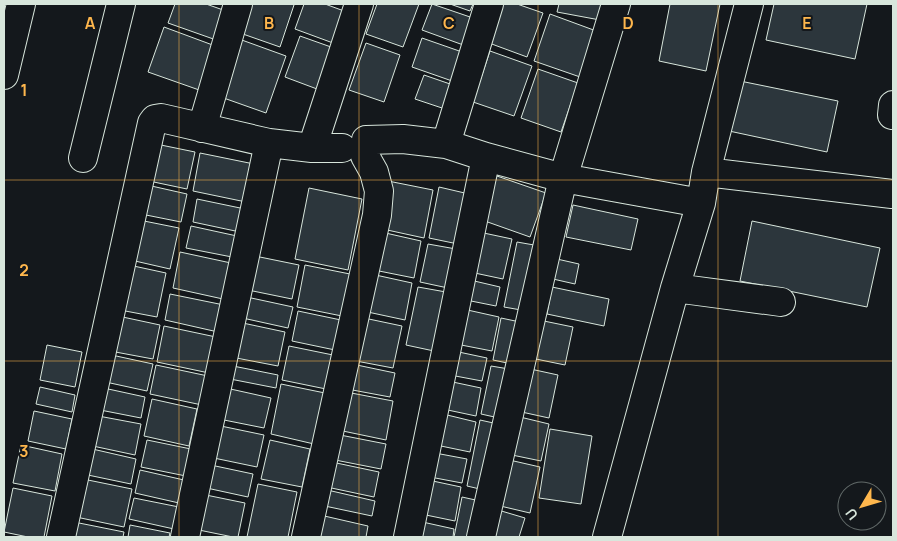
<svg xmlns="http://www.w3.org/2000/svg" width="897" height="541" viewBox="0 0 897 541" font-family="Manrope,sans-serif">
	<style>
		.building { fill: #2c363c; stroke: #d8e6dc }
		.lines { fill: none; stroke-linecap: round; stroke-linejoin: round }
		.minor-casing { stroke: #d8e6dc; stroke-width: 30 }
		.minor { stroke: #14181c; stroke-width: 28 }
		.grid { fill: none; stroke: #ffb74d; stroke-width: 1; stroke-opacity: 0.55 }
		.grid-label { font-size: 16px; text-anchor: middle; font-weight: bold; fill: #ffb74d; stroke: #14181c; stroke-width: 4; stroke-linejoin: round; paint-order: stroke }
	</style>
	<rect width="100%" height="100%" fill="#14181c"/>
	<!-- building -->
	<path class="building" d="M175 4H206L229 12 219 41 168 23Z
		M250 4H291L294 5 280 47 240 33Z
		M304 4H325L344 11 333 43 295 29Z
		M377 4H419L403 47 366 34Z
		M432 4 476 19 466 46 422 30Z
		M450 4H473L470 11Z
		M503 4H517L543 13 527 57 489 43Z
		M559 4H604L600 20 557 12Z
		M670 4H720L706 71 659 61Z
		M774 4H867L855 59 766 40Z
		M550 14 599 32 583 78 534 61Z
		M164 27 218 47 202 91 148 72Z
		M300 36 331 47 317 89 285 77Z
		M422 38 465 53 455 82 412 67Z
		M239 39 286 56 266 113 218 96Z
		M366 43 400 55 384 102 349 90Z
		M490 51 532 66 514 116 473 102Z
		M538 69 578 83 561 132 521 118Z
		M424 75 453 85 445 109 415 99Z
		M740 81 838 101 827 152 729 131Z
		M156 144 195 152 187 189 149 181Z
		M200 153 254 164 246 202 193 191Z
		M497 176 546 193 530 237 482 220Z
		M388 181 433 190 424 238 378 228Z
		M147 185 187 194 181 222 141 214Z
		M439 187 469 194 458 244 429 238Z
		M309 188 362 199 348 270 295 259Z
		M197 199 245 209 240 232 193 222Z
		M573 205 638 219 631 250 566 237Z
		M144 221 179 228 170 269 135 261Z
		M752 221 880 248 867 307 740 281Z
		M191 226 237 236 232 257 186 248Z
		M381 232 421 241 414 278 374 270Z
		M479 232 512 239 503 279 470 272Z
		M517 242 534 245 521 310 504 307Z
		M428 244 456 249 448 288 420 282Z
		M180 252 231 263 223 299 173 288Z
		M250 255 299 265 292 299 243 289Z
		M557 259 579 264 575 284 553 279Z
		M129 265 166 273 157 317 120 310Z
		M305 265 350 274 342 316 297 307Z
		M371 274 412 283 405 320 363 311Z
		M470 280 500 287 496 306 466 300Z
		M418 287 446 292 434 351 406 345Z
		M552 287 609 299 604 326 547 314Z
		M170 294 224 305 218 332 165 320Z
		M242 296 293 307 288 328 238 317Z
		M463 309 499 317 492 351 456 344Z
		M298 311 341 320 335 350 292 341Z
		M118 316 160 325 153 359 110 351Z
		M364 318 402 326 393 368 356 361Z
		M501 318 520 322 512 364 493 360Z
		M539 320 573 327 565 365 531 358Z
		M238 322 285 332 278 366 231 357Z
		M164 326 216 337 209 373 157 362Z
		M47 345 82 352 75 387 40 380Z
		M289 346 333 355 326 389 282 380Z
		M454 351 487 358 482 381 450 375Z
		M107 354 153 364 147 391 101 381Z
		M352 364 395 373 390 397 347 389Z
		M156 365 208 376 202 405 150 394Z
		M228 365 278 375 276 388 225 378Z
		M491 366 509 369 499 418 481 414Z
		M526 368 558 375 549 418 517 411Z
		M448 381 481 388 476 416 443 409Z
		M281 384 325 393 314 444 271 434Z
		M40 387 75 395 72 412 36 404Z
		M99 387 145 397 141 418 95 409Z
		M226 388 271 398 264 428 219 419Z
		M346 392 393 401 386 440 338 430Z
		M152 399 197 409 189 446 144 436Z
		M34 411 72 419 66 449 28 441Z
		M443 414 476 422 470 452 436 445Z
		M93 415 141 424 135 455 88 445Z
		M520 417 549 424 541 461 512 455Z
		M480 420 498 424 484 490 467 486Z
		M216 425 264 435 257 467 209 457Z
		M550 429 592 436 581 504 539 498Z
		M335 434 386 444 381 469 330 459Z
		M147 440 191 449 186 476 141 467Z
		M270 440 310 449 302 487 261 479Z
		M21 445 62 454 55 491 13 483Z
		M88 448 136 459 131 484 83 474Z
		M435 453 467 459 462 483 430 477Z
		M505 459 540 467 530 513 496 505Z
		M327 461 379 472 374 497 322 486Z
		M206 464 253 474 248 497 202 487Z
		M140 470 184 480 179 503 135 493Z
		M83 479 132 489 124 527 76 517Z
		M428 480 461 487 455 521 421 514Z
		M258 484 297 492 288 537H247Z
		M13 488 52 496 44 537H28L4 532Z
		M323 489 375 501 372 516 320 505Z
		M201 494 245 503 238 537H233L194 529Z
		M462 497 480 501 472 537H454Z
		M134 498 179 507 174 529 129 519Z
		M498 510 525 518 519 537H490Z
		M320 515 368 526 366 537H322L315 536Z
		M418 521 454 529 453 537H415Z
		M74 522 124 532 123 537H70Z
		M130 525 170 533 169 537H128Z"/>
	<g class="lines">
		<!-- minor casing -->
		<g class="minor-casing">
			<path id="minor" d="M4 75 21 4
				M892 115 893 105
				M202 128 238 4
				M366 140 403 139 446 144 486 157 563 178 701 203
				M446 144 489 4
				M312 148 359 4
				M83 158 121 4
				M706 172 892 194
				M675 288 781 302
				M61 537 152 123 155 119 161 118 269 143 312 148H342
				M185 537 269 143
				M306 537 377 215 379 191 374 172 365 156
				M408 537 486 157
				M481 537 563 178 616 4
				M607 537 675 288 701 203 706 172 749 4"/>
		</g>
		<!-- minor -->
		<use href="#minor" class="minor"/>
	</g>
	<!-- grid -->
	<path class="grid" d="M179 4V537M359 4V537M538 4V537M718 4V537M4 180H893M4 361H893"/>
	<g class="grid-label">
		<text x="90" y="29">A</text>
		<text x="269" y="29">B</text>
		<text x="449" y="29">C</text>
		<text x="628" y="29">D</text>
		<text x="807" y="29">E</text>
		<text x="24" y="96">1</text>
		<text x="24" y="276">2</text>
		<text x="24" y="457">3</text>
	</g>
	<!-- border -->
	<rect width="897" height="541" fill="none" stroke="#d8e6dc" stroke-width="10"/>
	<!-- north arrow -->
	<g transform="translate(862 506) rotate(232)"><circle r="24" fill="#14181c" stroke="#626a69"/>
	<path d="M0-4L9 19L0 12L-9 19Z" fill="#ffb74d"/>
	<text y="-8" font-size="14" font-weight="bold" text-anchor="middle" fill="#d8e6dc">U</text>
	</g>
</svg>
